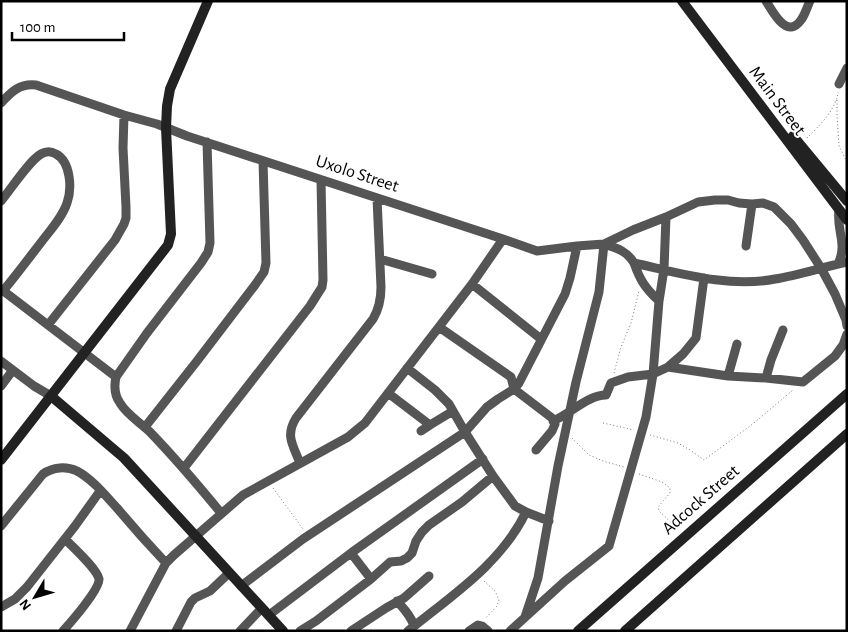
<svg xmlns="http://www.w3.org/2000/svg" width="848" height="632" viewBox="0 0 848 632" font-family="'Alegreya Sans',sans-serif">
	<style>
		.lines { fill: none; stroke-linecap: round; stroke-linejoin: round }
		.path { stroke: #777; stroke-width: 1; stroke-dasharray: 1 2.5; stroke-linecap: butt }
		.street { stroke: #555; stroke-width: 9 }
		.secondary { stroke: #222; stroke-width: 10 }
		.labels { text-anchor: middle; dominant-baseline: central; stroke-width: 4; stroke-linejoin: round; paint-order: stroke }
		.street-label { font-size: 18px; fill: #000; stroke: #fff }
	</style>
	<rect width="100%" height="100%" fill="#fff"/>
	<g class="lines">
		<!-- path -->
		<path class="path" d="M837 100V115L839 146 847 162
			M807 138C819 126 836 110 838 92
			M614 373 621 347 631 323 639 291
			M603 423 634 430
			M650 435 678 443 690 450 704 460 754 423 793 390
			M572 438 589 455 603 461 624 467
			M639 474 662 482 670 488V493L658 507 659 511 678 529
			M273 488 303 529
			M484 581 495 591 499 600 497 606 485 619"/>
		<!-- street -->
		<path class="street" d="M766 1C773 12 787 40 801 20 805 15 807 7 810 1
			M839 84 847 68
			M1 103C11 92 20 83 36 85L124 115 157 124 187 136 503 239 537 251 577 246 604 244 633 230 666 217 698 202 715 200H728L739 203 752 204 763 203 774 207 791 224 803 240 821 268 835 294 846 320 847 326
			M207 142 210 243 208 252 201 263 147 333 116 377C114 386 115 396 120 403 127 415 141 423 150 432 175 458 198 485 221 513
			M1 201C11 189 29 161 41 154 46 151 51 151 56 154 71 162 72 189 67 203 63 215 54 226 46 236 32 254 18 273 3 291
			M746 246 752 204
			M380 259 432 274
			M634 263C640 280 645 288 659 301
			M838 264C848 243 836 231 839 210
			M472 284 541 339
			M1 289 116 377
			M48 325 115 240 124 224 126 218V207L123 148 124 115
			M439 327 511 377 514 389 552 418 555 424 552 431 536 450
			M1 361 34 386 51 396
			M668 367 728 376 766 378 803 382 835 356 843 345 847 334
			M407 368 435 390 449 404 465 432 493 476 515 506 526 512 549 521
			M728 376 737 344
			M766 378 771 360 783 330
			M1 386 13 370
			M388 393 430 425 421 431
			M553 421C570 414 588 395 606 395L611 383 628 377 653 374 668 367 683 354 696 338 704 278
			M430 425 453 411
			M145 427 197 361 255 285 264 272 266 263 263 161
			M300 463C293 445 285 436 296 418L373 319C379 309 381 300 381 287L377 198
			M184 468 310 306 322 287 323 280 321 180
			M1 526 43 474C53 467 66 466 77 471 92 479 105 495 117 508 133 527 149 545 166 563
			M351 553 371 579
			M241 586 303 539 465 432 487 407 498 399 514 389 519 383 565 294 570 278 577 246
			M397 601C404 609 411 616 414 626
			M1 607 15 599 27 587 75 526 100 491
			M269 615 351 553 483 459
			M525 617 538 578 558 466 576 382 599 292 604 244C617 248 627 251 634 263 680 273 728 288 775 279 799 275 823 267 847 262
			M63 631C71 622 100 589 99 579 97 569 73 547 65 539
			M130 631 166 563 174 555 243 495 348 437 365 423 472 284 503 239
			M176 631 191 602 195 598 210 591 229 573
			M240 631 262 608
			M300 631 316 621 371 579 390 562 401 561 407 558 412 553 416 541 422 532 429 525 462 502 493 476
			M351 631 386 608 404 598 429 576
			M408 631C451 596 501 564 526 512
			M469 631 478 625 482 626 488 631
			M510 631 565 581 609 546 646 417 653 374 659 301 664 269 666 217"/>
		<!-- secondary -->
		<path class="secondary" d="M682 1 847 220
			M793 136 847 201
			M51 396 124 458 283 631
			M1 460 168 245 171 234 166 128 167 106 170 89 208 1
			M578 631 847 394
			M625 631 847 434"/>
	</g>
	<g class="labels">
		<!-- street labels -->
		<g class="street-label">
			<text transform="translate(777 101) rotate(53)">Main Street</text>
			<text transform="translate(357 174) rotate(18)">Uxolo Street</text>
			<text transform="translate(701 500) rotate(-41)">Adcock Street</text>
		</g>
	</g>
	<!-- border -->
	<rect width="848" height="632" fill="none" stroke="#000000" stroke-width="5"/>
	<!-- north arrow -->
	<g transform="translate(35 597) rotate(232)" stroke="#ffffff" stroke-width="4" paint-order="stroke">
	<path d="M0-4L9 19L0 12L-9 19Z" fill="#000000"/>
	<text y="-8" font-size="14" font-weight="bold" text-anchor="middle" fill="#000000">N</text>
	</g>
	<!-- scale -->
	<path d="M12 32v8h112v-8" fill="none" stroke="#000000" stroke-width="2.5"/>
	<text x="20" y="32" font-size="15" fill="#000000" stroke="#ffffff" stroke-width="4" paint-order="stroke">100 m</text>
</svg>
